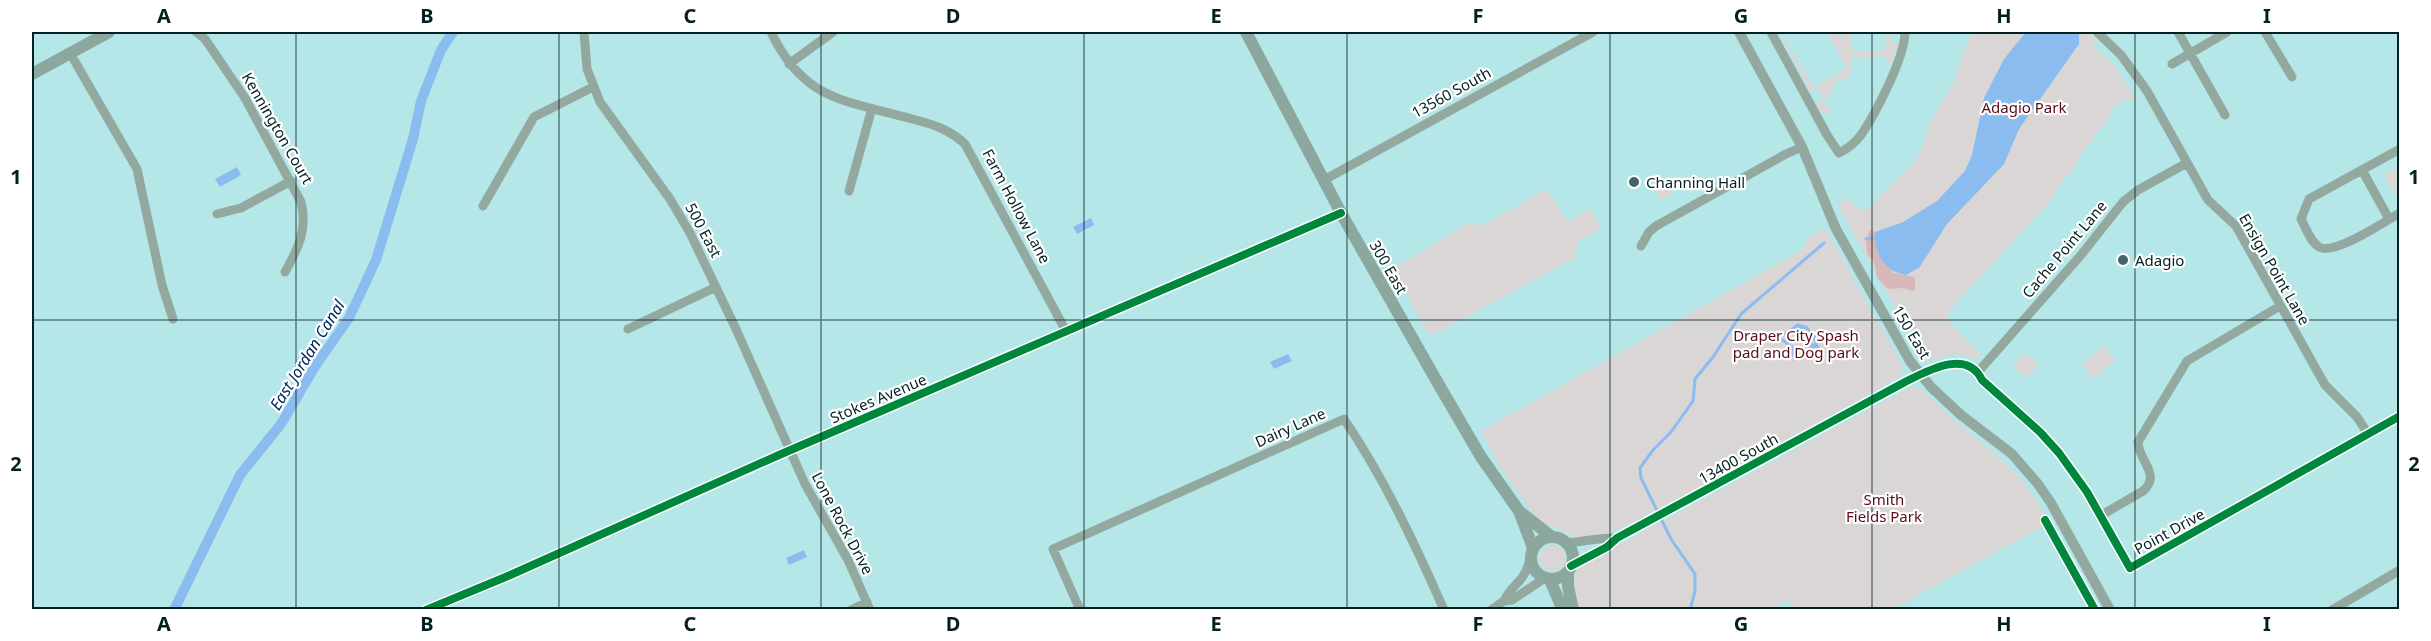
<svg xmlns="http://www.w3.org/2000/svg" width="2431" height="641" viewBox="0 0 2431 641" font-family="'Noto Sans',sans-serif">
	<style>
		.green { fill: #dad6d6 }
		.forest { fill: #d8b8ba }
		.water { fill: #8abcf0 }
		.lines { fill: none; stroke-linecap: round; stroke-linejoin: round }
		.stream { stroke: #8abcf0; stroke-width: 3 }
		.canal { stroke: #8abcf0; stroke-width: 10 }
		.minor { stroke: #93a99f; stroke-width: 9 }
		.tertiary { stroke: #93a99f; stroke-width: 10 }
		.secondary { stroke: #8ca79d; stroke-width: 12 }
		.cycleway-casing { stroke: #fff; stroke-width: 11 }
		.cycleway { stroke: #00873e; stroke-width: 8 }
		.grid { fill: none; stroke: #032122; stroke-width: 1.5; stroke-opacity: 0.55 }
		.poi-dot { fill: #416667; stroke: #fff; stroke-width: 2 }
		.labels { text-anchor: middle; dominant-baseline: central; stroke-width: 4.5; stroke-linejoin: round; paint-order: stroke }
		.street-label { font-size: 15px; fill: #032122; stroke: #fff }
		.park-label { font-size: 15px; fill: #590b19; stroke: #fff }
		.poi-label { font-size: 15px; fill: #032122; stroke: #fff; text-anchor: start }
		.water-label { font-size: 16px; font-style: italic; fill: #002860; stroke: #fff }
		.neatline { fill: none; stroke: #032122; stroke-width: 2 }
		.grid-label { font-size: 20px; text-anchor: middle; font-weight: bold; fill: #032122 }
	</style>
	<rect width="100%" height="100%" fill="#b5e7e8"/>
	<!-- green -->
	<path class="green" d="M1779 32H1781L1814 87 1847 68 1826 32H1851V47L1855 52 1882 51 1885 47 1886 32H1890L1891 43 1900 44 1888 67 1886 56 1852 58V70L1847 81 1839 77 1824 104 1832 108 1829 113C1822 113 1820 110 1816 104L1823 99 1818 88 1811 92Z
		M1973 32H2089L2098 40 2092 45 2114 65 2138 101 2123 100 2113 108 2106 122 2082 152 2074 168 2064 179 2050 201 1948 312C1947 327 1973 343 1982 356L1974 358 1955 354 1930 360 1924 358 1920 351 1839 208 1844 197 1862 210 1870 208 1892 183 1912 165 1919 155 1930 123 1954 82 1962 55Z
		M2399 166V195L2396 197 2384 175Z
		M1664 177 1673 193 1661 200 1652 184Z
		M1547 189 1568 222 1591 209 1601 229 1578 241 1575 258 1435 334 1428 333 1398 279 1396 267 1469 223 1483 225Z
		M1825 228 1903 367 1901 376 1691 492 1623 527 1602 535 1576 537 1539 521 1500 468 1481 431 1802 250 1809 237Z
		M2103 345 2116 359 2094 379 2082 365Z
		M2025 353 2038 365 2026 378 2013 366Z
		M1913 386 1922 390 1956 422 1998 456 2023 481 2051 522 1893 609H1794L1788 600 1772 610 1578 609C1573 592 1570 582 1580 566Z
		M1540 558a13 13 0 1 1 26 0a13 13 0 1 1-26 0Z"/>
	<!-- forest -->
	<path class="forest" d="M1870 230 1875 232V238L1893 273 1915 277V290L1911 291 1904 288 1888 289 1877 278 1874 261 1867 254 1866 239Z"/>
	<!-- water -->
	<path class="water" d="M2026 32H2076L2079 34V44L2019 129 2004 164 1947 224 1919 268 1906 275C1884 271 1875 255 1875 232L1903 222 1937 201 1965 171 1972 155 1984 98 2004 59Z
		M237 167 241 175 220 187 215 179Z
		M1091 218 1094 225 1077 234 1073 227Z
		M1288 354 1292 361 1274 369 1270 362Z
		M804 550 807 557 789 565 786 558Z"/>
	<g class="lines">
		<!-- stream -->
		<path class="stream" d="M1866 239 1876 238
			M1802 328 1808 338
			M1791 330 1796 331 1801 327
			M1810 334 1814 336 1817 347
			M1784 335 1798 325 1807 328 1810 333 1808 338 1810 344 1818 347
			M1783 340 1790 346 1795 359 1805 355 1808 349 1813 347
			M1792 347 1798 357
			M1690 610 1695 591V574L1671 539 1641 478 1640 468 1653 450 1671 432 1693 401 1695 379 1713 357 1741 314 1824 243"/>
		<!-- canal -->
		<path class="canal" d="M174 610 240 475 281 424 316 365 349 318 376 260 413 139 421 101 441 50 453 32"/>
		<!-- minor -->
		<path class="minor" d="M196 32 205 39 245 98 301 202C308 229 298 249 285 272
			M584 32 587 69 600 102 670 199 690 233 736 329 805 484 848 560 870 610
			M771 32C804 101 844 100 912 119 932 124 949 129 965 144L1066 331
			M1771 32 1827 135 1839 153C1847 149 1855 143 1861 135 1876 113 1905 57 1905 32
			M2097 32 2121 55 2147 91 2208 200 2236 226 2325 385 2357 417 2368 434
			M2178 32 2225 115
			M2265 32 2292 77
			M70 53 137 169 162 285 173 319
			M789 64 833 32
			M2172 64 2227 32
			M2400 149 2309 199 2301 219C2306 228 2310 241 2319 247 2334 256 2384 222 2400 213
			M2362 170 2389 219
			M1324 180 1593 32
			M849 191 872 108
			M483 206 534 117 593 87
			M217 214 241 208 291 181
			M1641 246 1649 232 1656 226 1786 154 1802 147
			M628 329 716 287
			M1978 372 2081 255 2123 202 2138 190 2187 163
			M2100 516 2143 491C2162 475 2138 460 2138 442L2187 361 2280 306
			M1566 543C1583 542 1600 537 1617 538
			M1571 566 1607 547 1617 538 1905 382C1927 371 1967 348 1982 380L2040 432 2059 453 2087 492 2130 568 2400 416
			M1504 601C1512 583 1524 584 1530 559
			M851 610 867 602
			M1080 610 1053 549 1344 419C1384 478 1415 544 1444 610
			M1491 610 1504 601 1512 600 1545 578
			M2332 610 2400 570"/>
		<!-- tertiary -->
		<path class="tertiary" d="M1739 32 1802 147 1836 229 1910 361 1931 387 1961 415 2012 454 2038 484 2051 503 2110 610
			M426 610 508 576 779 455 1341 213"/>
		<!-- secondary -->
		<path class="secondary" d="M1246 32 1341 213 1439 385 1481 457 1519 511 1533 548
			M32 74 109 32
			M1519 511 1552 537
			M1531 558a21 21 0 1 1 42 0a21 21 0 1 1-42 0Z
			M1568 572V586L1573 610
			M1550 580 1563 610"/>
		<!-- cycleway casing -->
		<g class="cycleway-casing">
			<path id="cycleway" d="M2045 520 2095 610
				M1571 566 1607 547 1617 538 1905 382C1927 371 1967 348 1982 380L2040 432 2059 453 2087 492 2130 568 2400 416
				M426 610 508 576 779 455 1341 213"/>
		</g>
		<!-- cycleway -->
		<use href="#cycleway" class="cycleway"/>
	</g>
	<!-- grid -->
	<path class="grid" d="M296 32V610M559 32V610M821 32V610M1084 32V610M1347 32V610M1610 32V610M1872 32V610M2135 32V610M32 320H2400"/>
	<!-- markers -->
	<g class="poi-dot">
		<circle cx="1634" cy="182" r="6"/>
		<circle cx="2123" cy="260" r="6"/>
	</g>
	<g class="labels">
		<!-- street labels -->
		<g class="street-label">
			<text transform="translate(1451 92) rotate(-29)">13560 South</text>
			<text transform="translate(278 128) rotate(60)">Kennington Court</text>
			<text transform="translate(1017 206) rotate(62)">Farm Hollow Lane</text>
			<text transform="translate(704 230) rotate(62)">500 East</text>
			<text transform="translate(2064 249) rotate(-50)">Cache Point Lane</text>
			<text transform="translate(1389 267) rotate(60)">300 East</text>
			<text transform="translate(2275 269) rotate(60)">Ensign Point Lane</text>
			<text transform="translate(1912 332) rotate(59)">150 East</text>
			<text transform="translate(878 398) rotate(-23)">Stokes Avenue</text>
			<text transform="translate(1290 427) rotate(-24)">Dairy Lane</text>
			<text transform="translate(1738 458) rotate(-29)">13400 South</text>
			<text transform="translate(843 523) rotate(62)">Lone Rock Drive</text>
			<text transform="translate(2169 531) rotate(-29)">Point Drive</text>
		</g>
		<!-- park labels -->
		<g class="park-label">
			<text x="2024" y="107">Adagio Park</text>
			<text x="1796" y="335">Draper City Spash<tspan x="1796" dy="17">pad and Dog park</tspan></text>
			<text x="1884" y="499">Smith<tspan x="1884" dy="17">Fields Park</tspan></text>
		</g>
		<!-- poi labels -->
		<g class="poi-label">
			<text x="1646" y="182">Channing Hall</text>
			<text x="2135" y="260">Adagio</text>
		</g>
		<!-- water labels -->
		<g class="water-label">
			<text transform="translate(307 355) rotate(-58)">East Jordan Canal</text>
		</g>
	</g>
	<!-- border -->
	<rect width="2431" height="641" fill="none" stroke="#ffffff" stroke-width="66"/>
	<rect x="33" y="33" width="2365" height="575" class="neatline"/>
	<g class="grid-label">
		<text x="164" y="23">A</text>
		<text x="427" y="23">B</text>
		<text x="690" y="23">C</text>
		<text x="953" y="23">D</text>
		<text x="1216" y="23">E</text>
		<text x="1478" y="23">F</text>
		<text x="1741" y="23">G</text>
		<text x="2004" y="23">H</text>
		<text x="2267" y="23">I</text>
		<text x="16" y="184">1</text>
		<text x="2414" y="184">1</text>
		<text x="16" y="471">2</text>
		<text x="2414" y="471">2</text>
		<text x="164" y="631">A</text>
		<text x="427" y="631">B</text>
		<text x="690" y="631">C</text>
		<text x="953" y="631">D</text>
		<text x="1216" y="631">E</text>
		<text x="1478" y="631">F</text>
		<text x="1741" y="631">G</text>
		<text x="2004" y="631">H</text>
		<text x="2267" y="631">I</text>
	</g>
</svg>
